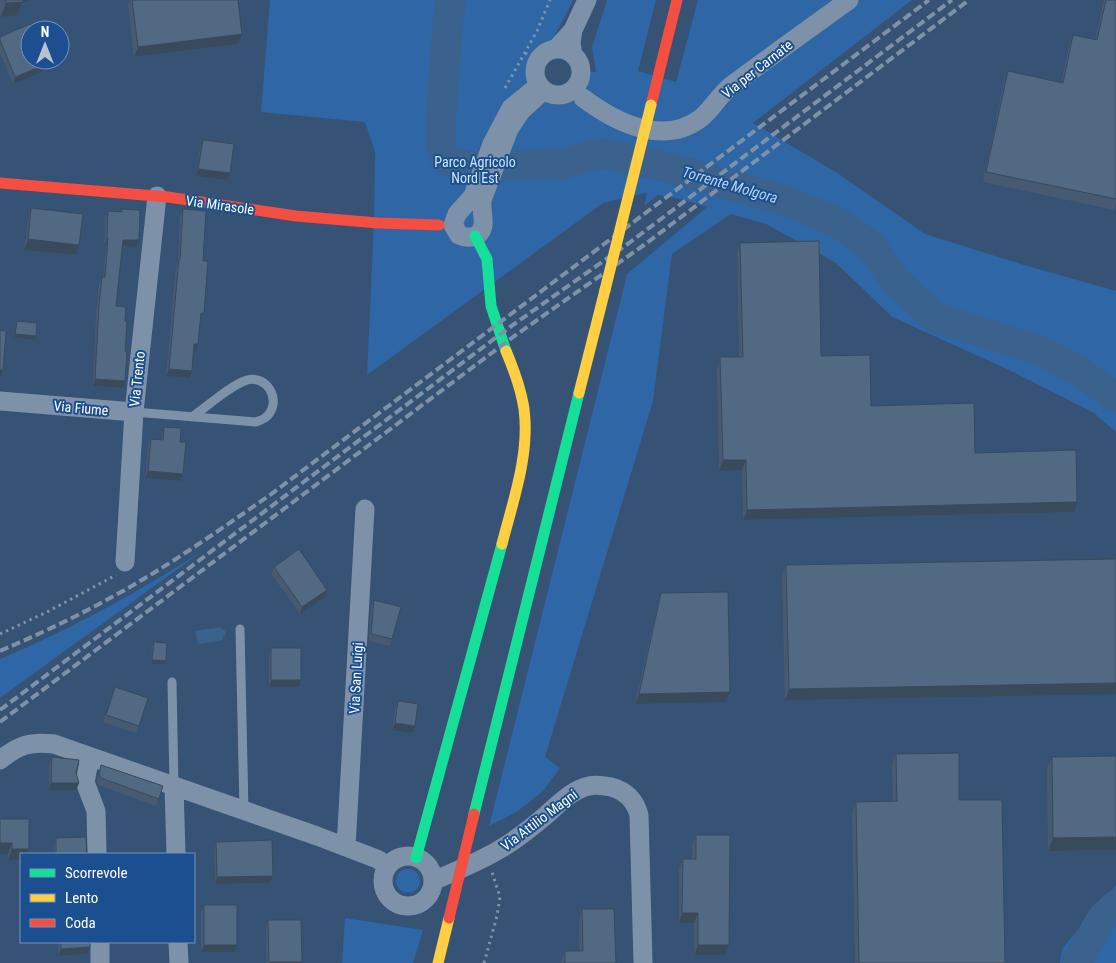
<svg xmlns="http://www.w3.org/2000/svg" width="1116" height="963" viewBox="0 0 1116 963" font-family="'Roboto Condensed',sans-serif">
  <rect width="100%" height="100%" fill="#365274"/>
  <path fill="#2f66a5" d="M270,0h303c-8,17 -16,32 -25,48 -5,6 -13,15 -15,22 -2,10 5,21 13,26 13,9 28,1 39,-5l4,-19h7l-4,-25 15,-47h49l-18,71 38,11 22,-82h214l-159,123 86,51 86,60 99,31 92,26v141l-22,-19 -87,-44 -115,-52 -56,-54 -70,-39 -35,-10 -59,40 -19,147 -108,356 15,11 -17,23 -25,20 -29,15 138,-552 80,-67 -26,-8 -23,-4 -14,11 3,-12 -2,-1 -42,10 -236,172 7,-154 1,-69 -10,-30 -104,-10z
    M204,550l-204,148v-39c73,-31 137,-66 204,-109z
    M396 881a12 12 0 1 1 24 0a12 12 0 1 1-24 0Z
    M1116,885v78h-56l2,-14z
    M345,918l78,12 -10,33h-71z"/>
  <path fill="#3b618d" d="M220,627l6,5 -1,3 -2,2v3l-25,4 -3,-13z"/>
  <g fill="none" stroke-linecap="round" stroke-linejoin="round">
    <path stroke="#3b618d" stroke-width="30" d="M451,0l-4,32 -6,89v26l4,11 9,6 18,2 89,-2 41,-11 68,15 117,33 53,23 32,23 22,32 41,39 107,33 37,20 37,27
      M1076,963l26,-45 14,-13"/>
    <path stroke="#7d92a8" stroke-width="3" stroke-dasharray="2.5 4" stroke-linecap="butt" d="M525,53l13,7
      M505,88l32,-57 13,-31
      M0,634l47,-22 69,-37
      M484,963l13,-47 3,-19 -8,-25"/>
    <path stroke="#7d92a8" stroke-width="9" d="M134,412l122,10c5,-2 10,-3 13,-8 12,-16 -3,-39 -22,-34 -18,6 -39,26 -55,37
      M240,629l4,181
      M172,682l2,104"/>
    <path stroke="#7d92a8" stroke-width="19" d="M573,30l14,-30
      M556,49l17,-19 -2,13 2,12
      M535 72a23 23 0 1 1 46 0a23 23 0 1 1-46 0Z
      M539,85l-28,23 -19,36 -19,52 -16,18 -4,11 6,10c9,4 22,3 24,-10 1,-8 -2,-16 -1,-25l27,-71 12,-18 23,-21
      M583,98c32,24 80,49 118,20 12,-10 19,-24 31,-33 39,-29 78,-57 117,-85
      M0,401l134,11
      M125,562l9,-150 23,-216
      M90,757l-5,25 11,29 1,43
      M0,760c19,-15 30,-19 54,-16l263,92 60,23 11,7
      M174,786l2,68
      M346,847l19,-338
      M383 881a25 25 0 1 1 50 0a25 25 0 1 1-50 0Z
      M433,881c23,-10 48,-20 69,-33 15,-9 30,-21 43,-32 13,-11 26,-26 44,-30 8,-2 14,0 22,1 15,4 24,13 28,28l4,148
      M100,942v21
      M178,942l1,21"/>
    <path stroke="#16e098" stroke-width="11" d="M475,236l12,23 4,47 15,45
      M474,814l105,-421
      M416,858l86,-314"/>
    <path stroke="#ffcf43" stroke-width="11" d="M579,393l26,-103
      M502,544c11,-43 28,-90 22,-135 -3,-20 -10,-39 -18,-58
      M438,963l11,-45"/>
    <path stroke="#f24e42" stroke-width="11" d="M651,105l26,-105
      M0,183l168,14 128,19 82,7 61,2"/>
    <path stroke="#7e92a7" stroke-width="4" stroke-dasharray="9 4" stroke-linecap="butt" d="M0,651c37,-16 74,-33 110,-53 56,-30 108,-67 160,-103l659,-495
      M0,710l510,-383 119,-84 323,-243
      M0,722l513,-385 131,-92 325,-245"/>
    <path stroke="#ffcf43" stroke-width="11" d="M605,290l46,-185"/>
    <path stroke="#f24e42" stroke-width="11" d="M449,918l25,-104"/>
  </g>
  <path fill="#475a72" d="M0,0h31l-9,3 -4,12 -17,2 -1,-2z
    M130,0h108v44l-104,13 -6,-52z
    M1104,0h12v204l-2,6 -131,-28 21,-100 4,-11 53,12 8,-37 4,-11 22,5z
    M0,37l44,34 -31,13 -13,-31z
    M203,140l27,33 -3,7 -31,-4 4,-29z
    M31,208l45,47 -52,-5 4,-31z
    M122,209l14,38h-14l-6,59 7,82 -30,-2 3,-74 3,-28 3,-7h1l3,-31h-2l1,-28 3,-7 13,1z
    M183,209l20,52 -2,59 -5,31h-2l-2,20 -2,7 -24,-2 10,-110 2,-5 2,-45z
    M740,243l81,113 50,50 104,47 99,59 -331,8 -1,-50 -23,1 -2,-103 3,-11h19l-2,-103z
    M164,427l16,15 3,32 -3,7 -35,-3 3,-32 3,-7 10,1 1,-6z
    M1116,559l-331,141 -3,-124 4,-11z
    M274,567l51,30 -25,17 -29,-40z
    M661,593l65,109 -91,2 23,-101z
    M374,600l18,39 -2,7 -21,-5 2,-34z
    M154,642l11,22h-14l1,-18z
    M271,648l28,39h-30v-32z
    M115,687l33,11 -12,35 -33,-11z
    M398,701l15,32 -21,-3 3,-22z
    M896,754l63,46 46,163h-150l-3,-151 4,-10 37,-1 -1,-37z
    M1116,756v94l-68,1 -1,-81 5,-13z
    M52,757l24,16 3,10 -3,7h-27v-26z
    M101,765l62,21 -7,20 -58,-21 -1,-4 2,-9z
    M0,819l29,30 -2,5h-6v6h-13v-6h-8z
    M696,835l29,120h-31v-32h-15v-54l4,-10h9v-14z
    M56,838l31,16h-33v-9z
    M216,842l54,41 -55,1 -1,-35z
    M204,905l31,47h-34v-40z
    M582,909l34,54h-55l4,-12h14v-31z
    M268,920l34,43h-36v-36z
    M58,942h32l-3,12 -29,2z"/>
  <path fill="#394a5c" d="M22,0h9l-9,3 -4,12 -17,2 5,-14z
    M242,34l-4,10 -104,13 4,-10z
    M47,64l-3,7 -31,13 2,-7z
    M198,169l32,4 -3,7 -31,-4z
    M28,239l51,6 -3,10 -52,-5z
    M107,239h1l-2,7h-2z
    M123,240h16l-3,7 -16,-1z
    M15,334l21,2 -1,4 -21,-3z
    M194,344h4l-2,7h-4z
    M169,369l23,2 -2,7 -24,-2z
    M0,370h3l-3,7z
    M95,379l30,2 -2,7 -30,-2z
    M723,460h23l-4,10 -23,1z
    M148,471l35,3 -3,7 -35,-3z
    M1077,502l-3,10 -331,8 4,-10z
    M327,590l-2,7 -25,17 2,-7z
    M152,660l14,1 -1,3h-14z
    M271,680h30l-2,7h-30z
    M1116,683v11l-331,6 4,-11z
    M730,692l-4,10 -91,2 4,-10z
    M395,723l20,3 -2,7 -21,-3z
    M51,783h28l-3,7h-27z
    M1116,837v13l-68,1 5,-13z
    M0,843h12l-4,11h-8z
    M12,849h17l-2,5h-6v6h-13z
    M273,876l-3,7 -55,1 2,-7z
    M682,913h16l-4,10h-15z
    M204,945h33l-2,7h-34z
    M698,945h31l-4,10h-31z
    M90,947l-3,7 -29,2 3,-7z
    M269,962h33v1h-33z"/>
  <path fill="#526984" stroke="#394a5c" d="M5,0h18v2l-17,1z
    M132,0h106l4,34 -104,13z
    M1106,0h10v199l-130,-27 22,-101 55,12 10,-48 24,5z
    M30,24l3,6h-3v30h15l2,4 -32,13 -15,-37v-3z
    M203,140l31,4 -4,29 -32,-4z
    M31,208l52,6 -4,31 -51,-6z
    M122,209l18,1 -1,30h-16l-7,66 10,1 -1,14h2l-2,30 2,1 -2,29 -30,-2 4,-74 3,-28h3l3,-38h-1l1,-28 14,1z
    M183,209l23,2 -3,50h5l-4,52h-3l-3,31h-4l-2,27 -23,-2 10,-110h1z
    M819,241l2,115 49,-1 1,51 103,-3 1,50 101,-3 1,52 -330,8 -1,-50h-23l-3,-103h23l-3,-114z
    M17,321l20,2 -1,13 -21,-2z
    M0,330l6,1 -3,39h-3z
    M164,427l17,1 -1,14h6l-3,32 -35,-3 3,-32 12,1z
    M299,549l28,41 -25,17 -28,-40z
    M1116,559v124l-327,6 -3,-124z
    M728,592l2,100 -91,2 22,-101z
    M374,600l27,7 -9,32 -21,-5z
    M154,642l13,1 -1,18 -14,-1z
    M271,648h30v32h-30z
    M115,687l33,11 -9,28 -33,-11z
    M398,701l20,3 -3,22 -20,-3z
    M959,753v47h43l3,163h-146l-3,-161 41,-1 -1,-47z
    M1116,756v81l-63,1 -1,-81z
    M52,757l27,3 -3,13 3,10h-28z
    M101,765l62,21 -4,13 -58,-21 -2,-4z
    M0,819h29v30h-17v-6h-12z
    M696,835h34l-1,110h-31v-32h-16l1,-54h13z
    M86,837l1,17h-31v-16z
    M272,840l1,36 -56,1 -1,-35z
    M204,905h33v40h-33z
    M582,909h32l2,54h-51v-12h18z
    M268,920h33l1,42h-33z
    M61,942h29v5l-29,2z"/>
  <g text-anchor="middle" stroke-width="4" stroke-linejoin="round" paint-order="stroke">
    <g font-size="14" fill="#fff" stroke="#1b4f8f">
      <text transform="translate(757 69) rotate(-38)" y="5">Via per Carnate</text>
      <text transform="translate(220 205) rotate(8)" y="5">Via Mirasole</text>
      <text transform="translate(137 379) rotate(-84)" y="5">Via Trento</text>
      <text transform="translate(81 408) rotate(5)" y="5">Via Fiume</text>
      <text transform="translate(356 678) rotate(-87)" y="5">Via San Luigi</text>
      <text transform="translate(539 820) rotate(-37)" y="5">Via Attilio Magni</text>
    </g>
    <g font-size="14" fill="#cfe3fa" stroke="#1b4f8f">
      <text x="475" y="167">Parco Agricolo<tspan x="475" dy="16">Nord Est</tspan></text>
    </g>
    <g font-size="15" font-style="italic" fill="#b5d3f5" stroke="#1b4f8f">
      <text transform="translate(730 185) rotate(16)" y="5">Torrente Molgora</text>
    </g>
  </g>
  <rect x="20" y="853" width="175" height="90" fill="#1b4f8f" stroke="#7695bc"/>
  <rect x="30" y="869" width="25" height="8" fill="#16e098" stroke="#7695bc"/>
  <text x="65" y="878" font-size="15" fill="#ffffff">Scorrevole</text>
  <rect x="30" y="894" width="25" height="8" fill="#ffcf43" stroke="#7695bc"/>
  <text x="65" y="903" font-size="15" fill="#ffffff">Lento</text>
  <rect x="30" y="919" width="25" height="8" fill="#f24e42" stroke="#7695bc"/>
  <text x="65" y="928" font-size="15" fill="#ffffff">Coda</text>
  <g transform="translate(45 45)"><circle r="24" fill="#1b4f8f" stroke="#7695bc"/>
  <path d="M0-4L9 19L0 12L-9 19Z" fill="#b9c2ce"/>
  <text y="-8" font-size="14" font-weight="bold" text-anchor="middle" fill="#ffffff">N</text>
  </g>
</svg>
